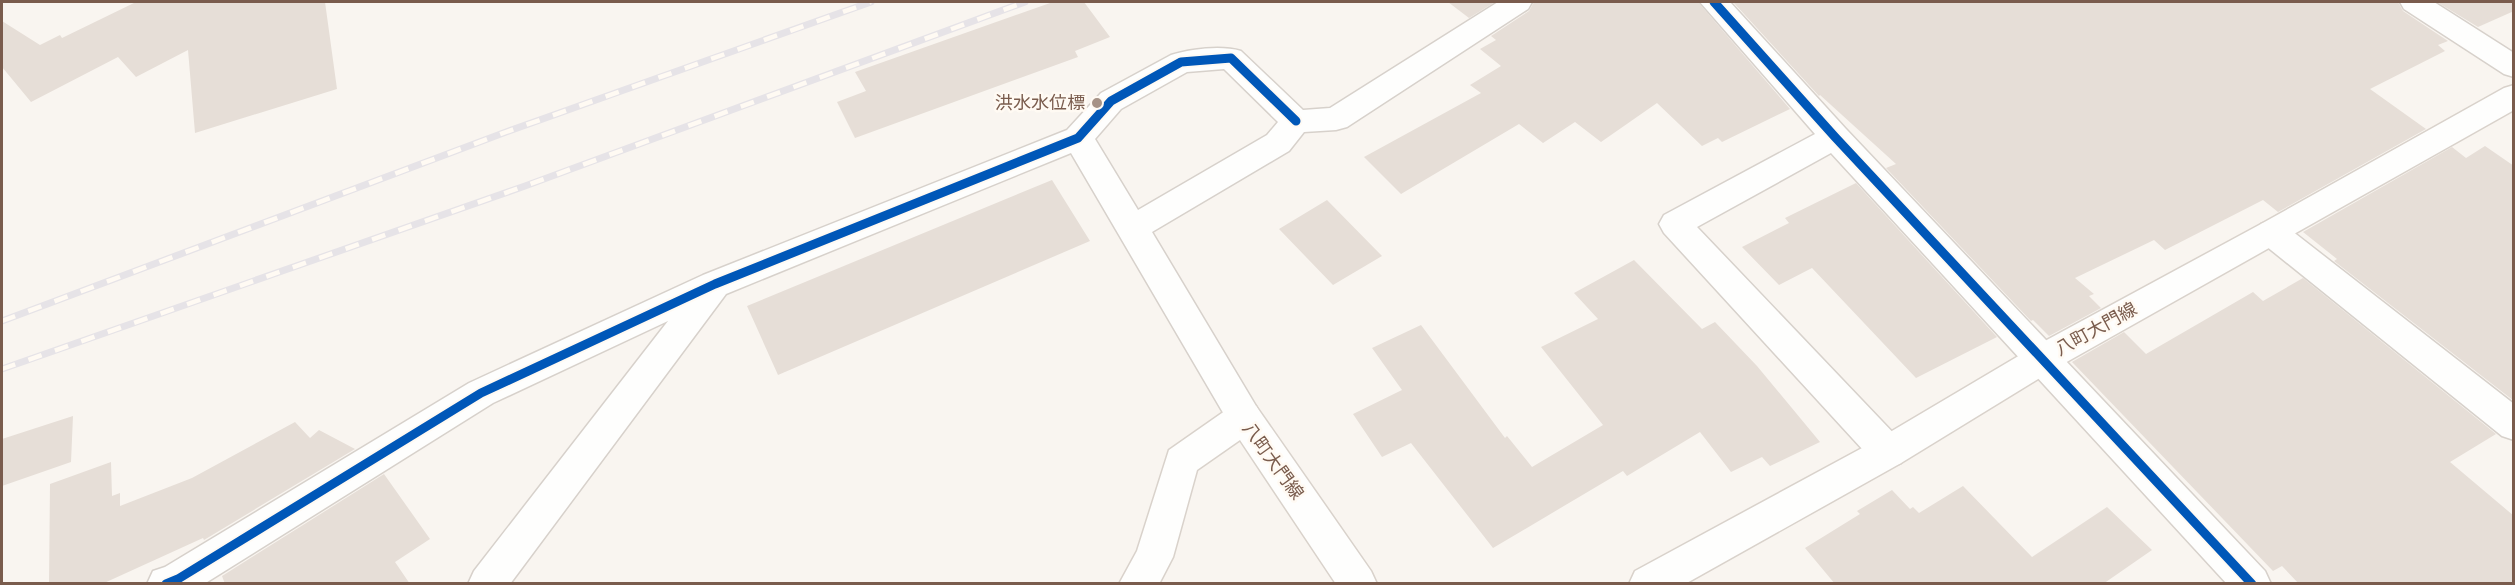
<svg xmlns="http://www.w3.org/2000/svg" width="2515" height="585" viewBox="0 0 2515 585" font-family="'Space Grotesk','Noto Sans JP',sans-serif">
  <rect width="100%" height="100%" fill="#f9f5f0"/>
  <path fill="#e6ded7" d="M136,2h189l12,87 -142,44 -7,-83 -52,27 -18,-20 -87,45 -29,-35v-46l38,24 20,-10 2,3z
    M1053,2h31l26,35 -35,14 3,6 -223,81 -18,-36 29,-11 -11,-19z
    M1448,2h47l-26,16z
    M1534,2h164l92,107 -68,33 -4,-4 -16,8 -45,-43 -56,39 -26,-20 -32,21 -24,-19 -118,70 -37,-37 117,-64 -11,-8 31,-19 -21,-17 16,-9 -5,-4 38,-25z
    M1733,2h665l5,9 45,30 -10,4 7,6 -75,38 56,40 -148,83 -15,-12 -98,50 -11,-10 -79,38 19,16 -5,2 12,12 -52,28 -16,-16 -2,1 -145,-153 10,-4 -76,-69 -1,1z
    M2437,2h77v9l-36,16z
    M2485,146l29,20v235l-180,-140 3,-2 -34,-27 149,-85 14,11z
    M1052,180l38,61 -312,134 -31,-69z
    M1856,183l141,154 -81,41 -104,-110 -33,17 -37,-38 47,-24 -4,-5z
    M1327,200l55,56 -49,29 -54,-56z
    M1634,260l68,69 13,-7 42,44 63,76 -50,24 -8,-9 -31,15 -31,-40 -73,44 -4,-5 -130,77 -82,-105 -29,14 -29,-43 49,-24 -30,-42 49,-23 84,113 2,-2 25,31 71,-42 -62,-78 57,-28 -24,-26z
    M2303,278l193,156 -46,28 64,54v68h-215l-17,-18 -9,5 -201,-209 52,-30 22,22 107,-62 10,9z
    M73,416l-2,46 -69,24v-47z
    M295,422l15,16 9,-8 36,19 -151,91 -1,-2 -101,46h-53l1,-100 61,-22 1,34 8,-3v13l72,-28z
    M384,474l46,65 -35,23 15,22h-185l-3,-8z
    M1963,486l69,71 75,-50 45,43 -49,34h-268l-30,-36 55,-34 -3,-3 35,-21 18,19 3,-2 6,6z"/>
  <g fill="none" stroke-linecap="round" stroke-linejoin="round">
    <g stroke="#d7d1cb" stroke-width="3">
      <path id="street" d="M1498,2h34l-4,7 -181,118 -11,3 -32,2 -15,19 -137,81 104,174 6,11 -6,11 -12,4 -12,-4 -161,-275 -345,141 -216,290h-42l6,-13 194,-250 -175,82 -289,181h-57l6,-13 12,-4 304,-184 234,-108 364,-145 34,-37 70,-38c20,-6 50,-10 70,-4l62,59 27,-2zM1224,69l54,53 -11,13 -129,75 -43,-71 26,-30 66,-37z
        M1700,2h30l116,127 419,442 6,13h-44l-396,-431 -134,74 204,214 5,11 -5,11 -13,5 -13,-5 -211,-230 -5,-9 5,-9 151,-81z
        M2400,2h34l80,51v24l-10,-3 -100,-65z
        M2272,220l11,4 231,180v36l-12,-4 -241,-194 -5,-9 5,-9z"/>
    </g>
    <g stroke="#d9d2cb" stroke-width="3">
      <path id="secondary" d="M2514,85v25l-458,258 -155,95 -216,121h-56l6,-13 240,-130 157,-93 229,-124 243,-136z
        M1244,402l12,4 115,165 6,13h-41l-96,-144 -43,30 -24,87 -14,27h-40l18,-33 32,-101 63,-44z"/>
    </g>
    <use href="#street" fill="#fefefd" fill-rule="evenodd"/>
    <use href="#secondary" fill="#fefefd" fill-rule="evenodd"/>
    <g stroke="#e6e3e7" stroke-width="7">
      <path id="rail" d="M2,321l504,-189 365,-130
        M2,369l523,-183 500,-184"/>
    </g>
    <use href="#rail" stroke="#fffaf3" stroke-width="4.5" stroke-dasharray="14" stroke-linecap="butt"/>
    <g stroke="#fffaf3" stroke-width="13">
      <path id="cycleway" d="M1714,2l121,135 417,447
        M166,584l12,-5 303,-186 234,-109 363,-146 33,-37 70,-39 50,-4 65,63"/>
    </g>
    <use href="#cycleway" stroke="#0057b8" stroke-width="9"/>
  </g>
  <circle fill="#a69286" stroke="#fffaf3" stroke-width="2" cx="1097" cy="103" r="6"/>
  <g text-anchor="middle" stroke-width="5" stroke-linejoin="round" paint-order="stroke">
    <g font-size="18" fill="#7a5c4d" stroke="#fffaf3" text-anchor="end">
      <text x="1085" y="109">洪水水位標</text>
    </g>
    <g font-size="18" fill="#7a5c4d" stroke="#fffaf3">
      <text transform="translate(2096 329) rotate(-29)" y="6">八町大門線</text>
      <text transform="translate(1273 461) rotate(54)" y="6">八町大門線</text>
    </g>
  </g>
  <rect width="2515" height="585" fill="none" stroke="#7a5c4d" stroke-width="6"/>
</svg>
